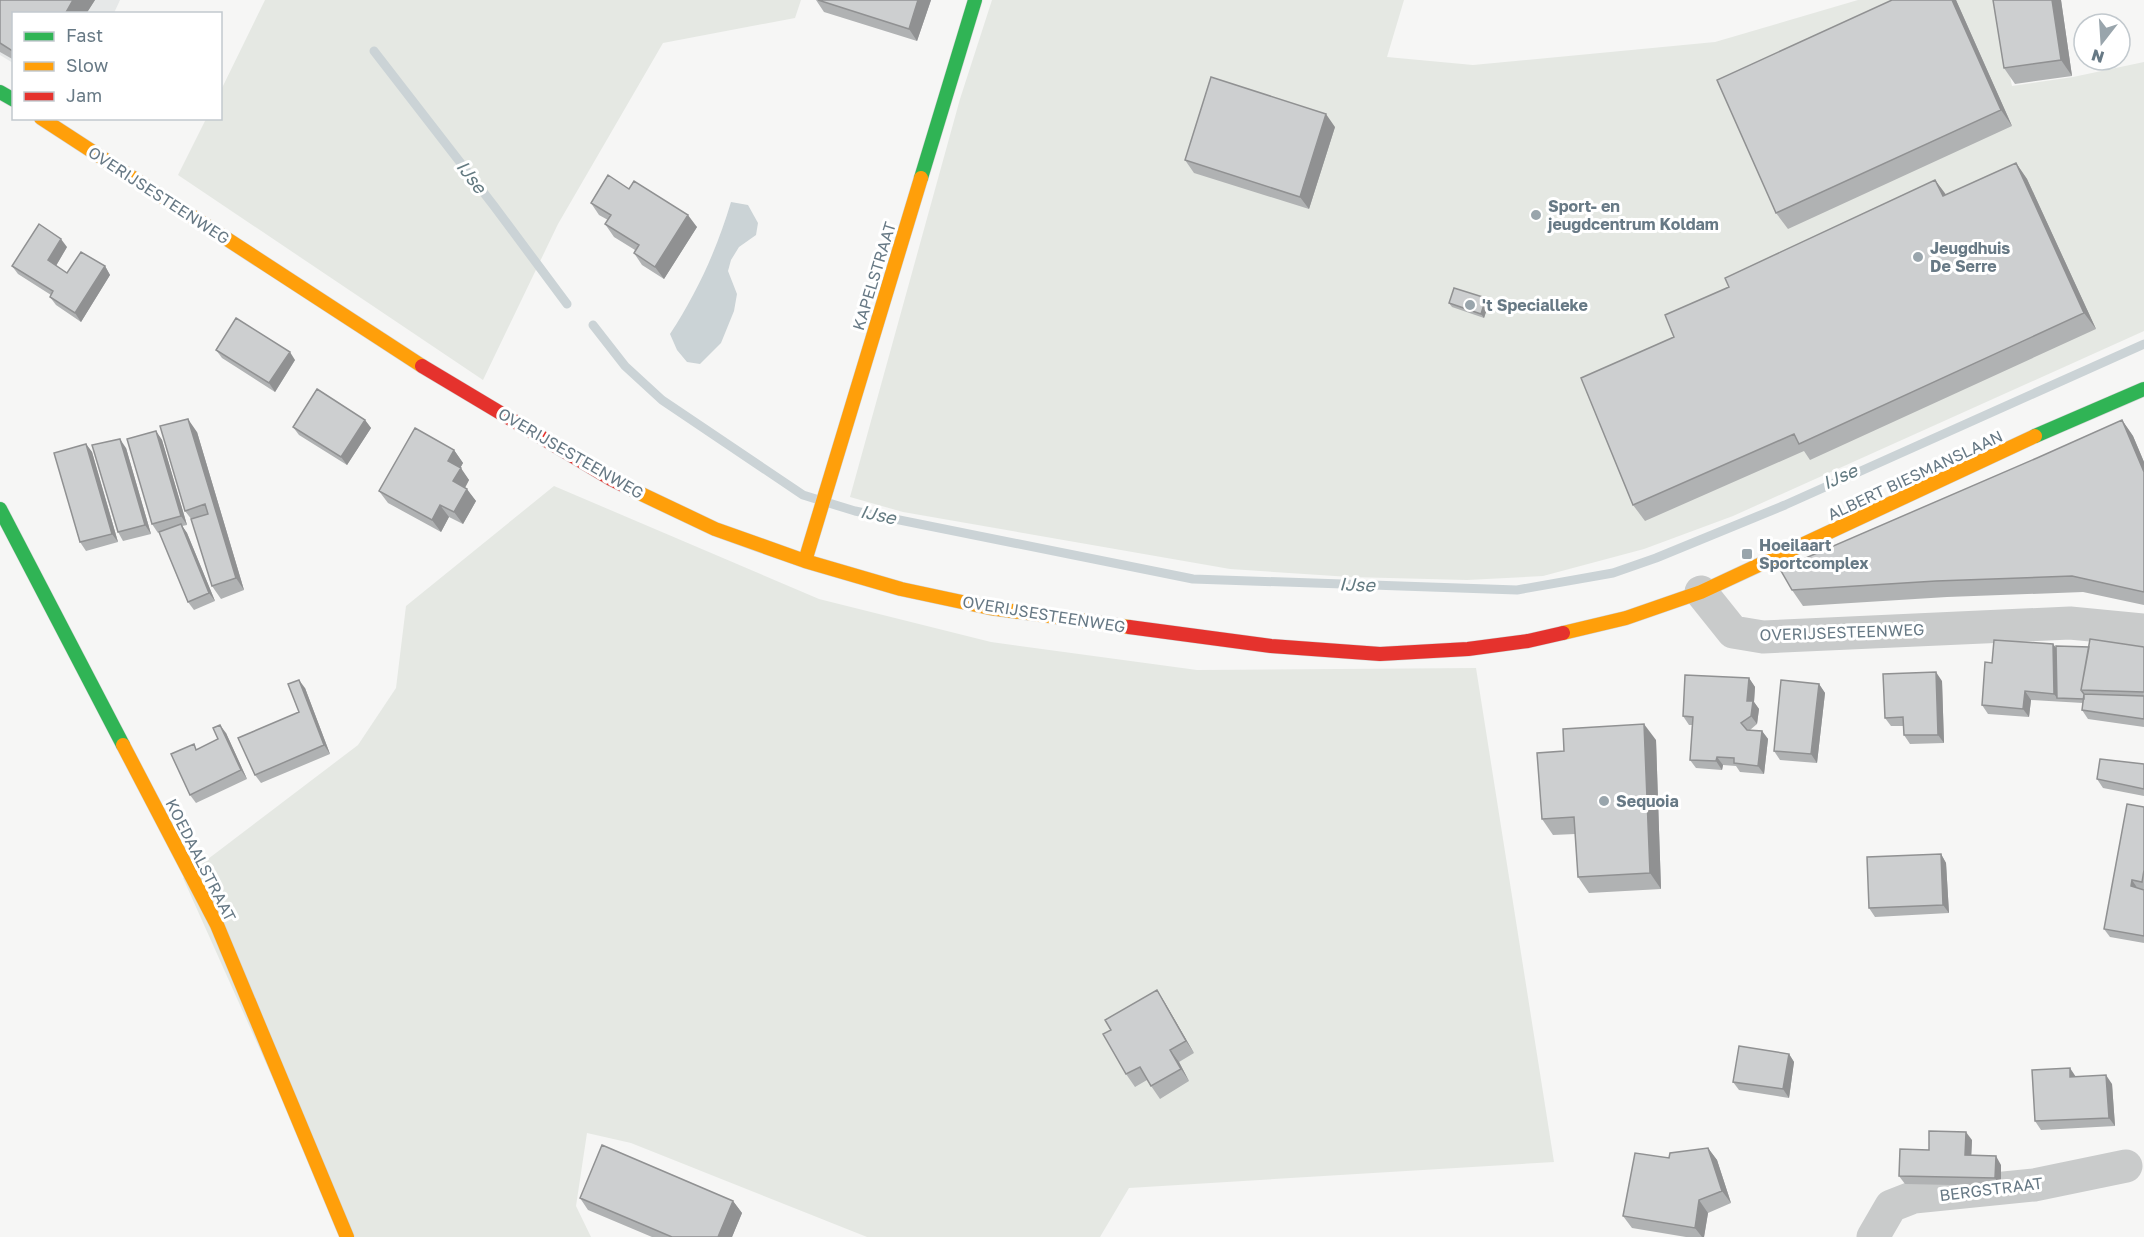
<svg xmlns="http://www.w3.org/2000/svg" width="2144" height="1237" viewBox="0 0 2144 1237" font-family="'Golos Text',sans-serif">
  <rect width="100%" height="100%" fill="#f6f6f5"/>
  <path fill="#e6e8e8" d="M0,0h120l-6,13 -100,1 -1,49 -13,-8z"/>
  <path fill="#e5e8e3" d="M265,0h536l-6,18 -132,25 -105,181 -75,156 -305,-205 28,-56 14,-1 1,-28z
    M992,0h412l-17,57 86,8 242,-23 143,-42h137l17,86 61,-9 71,-15v269l-411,185 -89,33 -101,27 -76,4 -117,-3 -120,-8 -327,-57 -53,-15 110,-398z
    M554,486l265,113 172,43 206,28 279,-2 78,494 -425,26 -29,49h-233l-236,-94 -44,-10 -11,73 15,31h-247l-161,-359 175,-133 38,-57 10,-82z"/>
  <path fill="#cbd3d6" d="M731,202l17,3 10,18 -2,12 -17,12 -8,13 -3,11 9,23 -3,17 -13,32 -21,21 -13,-2 -10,-12 -7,-16c27,-41 47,-85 61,-132z"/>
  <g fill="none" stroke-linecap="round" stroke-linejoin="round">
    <path stroke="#cbd3d6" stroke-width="9" d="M374,51l120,155 73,98
      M593,325l32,41 37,34 141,95 52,16 338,68 324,11 96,-17 43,-15 129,-53 359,-161"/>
    <g stroke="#d2d3d3" stroke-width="15">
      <path id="fast" d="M0,92l14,8
        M921,178l54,-178
        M2035,436l109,-47
        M0,509l123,236"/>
    </g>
    <g stroke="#d2d3d3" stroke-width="15">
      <path id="slow" d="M41,118l381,248
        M633,490l82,39 90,32 96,28 89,19 139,19
        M805,561l116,-383
        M1563,633l63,-15 75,-26 334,-156
        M123,745l94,180 130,312"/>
    </g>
    <g stroke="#d2d3d3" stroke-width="15">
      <path id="jam" d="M422,366l189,113 22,11
        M1129,627l142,19 109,8 88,-5 60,-8 35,-8"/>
    </g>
    <path stroke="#c9cbcb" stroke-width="33" d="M1701,592l32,40 30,5 307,-14 74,7
      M1873,1237l18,-31 23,-9 120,-12 92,-19"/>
    <use href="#fast" stroke="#30b455" stroke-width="14"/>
    <use href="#slow" stroke="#ff9f0a" stroke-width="14"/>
    <use href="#jam" stroke="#e5322d" stroke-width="14"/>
  </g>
  <path fill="#b0b2b3" d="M0,0h95l-9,14h-72v46l-14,-8z
    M816,0h115l-14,41 -93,-29z
    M1956,0l56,126 -224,103 -12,-16z
    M1993,0h68l11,76 -57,8 -11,-16z
    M1335,127l-26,82 -115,-36 -9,-13z
    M2016,163l11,16 69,150 -286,131 -6,-9 -159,70 -12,-16 41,-168 55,-50 206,-107 11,15z
    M629,189l68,38 -33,52 -22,-14 -8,-12 1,-3 -21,-13 -9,-13 3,-4 -9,-5 -8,-12z
    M67,247l-11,19 11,7 38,-7 5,9 -29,47 -25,-17 -6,-8 1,-2 -33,-21 -6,-8z
    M1486,298l3,5 -5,15 -32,-11 -3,-4z
    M216,350l79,10 -20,32 -53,-34z
    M365,420l6,8 -24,37 -48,-30 -6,-8z
    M2122,420l11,16 11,26v143l-61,-13 -136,5 -144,9 -11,-16 245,-132z
    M156,431l6,9 25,85 -5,1 5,7 28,68 -21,9 -6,-8 -29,-70 -1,1 -6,-9z
    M197,432l47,158 -23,9 -9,-13 -20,-66 -7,-9z
    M86,444l6,8 26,90 -32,9 -6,-9z
    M126,448l25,86 -28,7 -5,-9z
    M454,450l9,13 -3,5 9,12 -4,8 11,13 -13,23 -14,-7 -8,15 -53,-29 -9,-12z
    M2053,644l3,4 88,-1v80l-56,-8 -6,-9 1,-7 -52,-3 -2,17 -41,-3 -6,-9 10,-42z
    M1749,678l6,9 -1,15 5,7 -2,15 -7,6 12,1 6,8 -4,35 -24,-2 -4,-6 -13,-1 -1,5 -26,-2 -6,-8 2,-35h-3l-6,-9z
    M1942,681l2,62 -34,1 -6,-9v-9h-13l-6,-8z
    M1819,684l6,9 -8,70 -37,-3 -6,-9z
    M305,688l25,66 -69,29 -6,-8 44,-63z
    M226,733l21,46 -51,24 -6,-8 8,-46 20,-10z
    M1656,740l5,149 -72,4 -11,-16 -3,-43 -22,1 -11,-16 22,-68z
    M2144,764v32l-41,-8 -6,-9z
    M2144,807v136l-34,-6 -6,-8z
    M1941,854l5,9 3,50 -74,4 -6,-9z
    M1157,990l8,13 29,50 -15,9 10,19 -29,18 -13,-19 -12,7 -9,-13 -15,-44z
    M1789,1054l5,8 -5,36 -50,-8 -6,-8z
    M2076,1077l36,7 3,42 -74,4 -6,-9z
    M1972,1140l-1,15 30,10v21l-96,-2 -6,-8 30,-26z
    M1708,1148l9,12 14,43 -23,10 -4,24h-18l-54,-9 -9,-12 46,-58z
    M580,1198l153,3 9,12 -10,24h-80l-64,-27z"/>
  <path fill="#909192" d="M73,0h22l-9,14h-21z
    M918,0h13l-14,41 -8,-12z
    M1952,0h4l56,126 -11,-16z
    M2052,0h9l11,76 -11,-16z
    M1326,114l9,13 -26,82 -9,-12z
    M2016,163l11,16 69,150 -12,-16z
    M1935,180l12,16h-4z
    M688,215l9,12 -33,52 -9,-12z
    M61,239l6,8 -13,22 -6,-9z
    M105,266l5,9 -29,47 -6,-9z
    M1486,298l3,5 -5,15 -3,-4z
    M290,352l5,8 -20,32 -6,-9z
    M188,419l9,13 47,158 -8,-12z
    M365,420l6,8 -24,37 -6,-8z
    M2122,420l11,16 11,26v10z
    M156,431l6,9 25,85 -6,-9z
    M120,439l6,9 25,86 -6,-9z
    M86,444l6,8 26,90 -6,-8z
    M454,450l9,13 -6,11 -9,-13z
    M461,468l8,12 -7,13 -9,-12z
    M467,489l9,12 -13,23 -9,-12z
    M440,505l9,12 -8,15 -9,-12z
    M181,524l6,9 28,68 -6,-8z
    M2053,644l6,8 -2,46 -3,-4z
    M1936,672l6,9 2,62 -6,-8z
    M1749,678l6,9 -1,15 5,7 -2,15 -6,-8 -4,-15z
    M299,680l6,8 25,66 -6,-9z
    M1819,684l6,9 -8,70 -6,-9z
    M2025,691l6,9 -2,17 -6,-8z
    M1644,724l12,16 5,149 -11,-16z
    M220,725l6,8 21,46 -6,-9z
    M1762,731l6,8 -4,35 -6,-8z
    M1717,757l6,8 -1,5 -6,-9z
    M1941,854l5,9 3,50 -6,-8z
    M2132,880l6,9 -7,-3z
    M1157,990l8,13 29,50 -8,-12z
    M1170,1050l9,12 10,19 -8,-12z
    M1789,1054l5,8 -5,36 -6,-9z
    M2070,1068l6,9h-6z
    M2106,1075l6,9 3,42 -6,-8z
    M1966,1132l6,8 -1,24 -6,-9z
    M1708,1148l9,12 14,43 -9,-12z
    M1996,1156l5,9v21l-6,-8z
    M1699,1200l9,13 -4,24h-2l-7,-9z
    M733,1201l9,12 -10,24h-14z"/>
  <path fill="#cdcfd0" stroke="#909192" stroke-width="1.5" d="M0,0h73l-8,14h-51v38l-14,-9z
    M818,0h100l-9,29z
    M1892,0h60l49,110 -225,103 -59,-133z
    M1993,0h59l9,60 -57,8z
    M1211,77l115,37 -26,83 -115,-37z
    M2016,163l68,150 -285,131 -5,-10 -161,71 -52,-127 93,-41 -9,-22 64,-28 -4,-9 210,-98 8,16z
    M608,175l21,14 5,-8 54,34 -33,52 -21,-14 5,-8 -34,-21 6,-9 -20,-12z
    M39,224l22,15 -13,21 19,13 14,-21 24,14 -30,47 -25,-16 3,-6 -41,-25z
    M1454,288l32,10 -5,16 -32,-11z
    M236,318l54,34 -21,31 -53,-33z
    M317,389l48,31 -24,37 -48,-30z
    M188,419l48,159 -24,8 -21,-67 17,-5 -3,-10 -20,7 -25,-85z
    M2122,420l22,52v120l-72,-16 -136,5 -144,9 -12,-21 257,-111z
    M415,428l39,22 -6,11 13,7 -8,13 14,8 -13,23 -14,-7 -8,15 -53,-29z
    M156,431l25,85 -29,8 -25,-85z
    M120,439l25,86 -27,7 -26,-87z
    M86,444l26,90 -32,8 -26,-89z
    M181,524l28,69 -21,9 -29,-70z
    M2090,639l54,8v45l-63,-2z
    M1994,640l59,4 1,50 -29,-3 -2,18 -41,-4 3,-43 7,1z
    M2056,646l33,1 -8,43 3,4v5l-27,-1z
    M1936,672l2,63h-34l-1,-18 -18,1 -2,-44z
    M1685,675l64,3 -2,23h6l-2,15 -10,7 6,7 15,1 -4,35 -24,-3v-5l-17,-1 -1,4 -26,-1 3,-43 -10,-1z
    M299,680l25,65 -69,30 -17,-37 61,-26 -11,-28z
    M1781,680l38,4 -8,70 -37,-3z
    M2084,694l60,2v23l-62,-9z
    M1644,724l6,149 -72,4 -4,-60 -32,2 -5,-66 27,-2 -1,-22z
    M220,725l21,45 -51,25 -19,-41 23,-10 2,6 22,-11 -5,-11z
    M2100,759l44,5v25l-47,-10z
    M2127,804l17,3v63l-2,12 -10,-2 -1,6 13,4v46l-40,-7z
    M1941,854l2,51 -74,3 -2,-51z
    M1157,990l29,51 -16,9 11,19 -30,17 -11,-19 -14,7 -23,-40 8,-4 -6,-10z
    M1739,1046l50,8 -6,35 -50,-7z
    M2070,1068v9l36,-2 3,43 -74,3 -3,-51z
    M1929,1131l37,1 -1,23 31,1 -1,22 -96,-2 1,-27 29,1z
    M602,1145l131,56 -15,36h-46l-92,-39z
    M1708,1148l14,43 -23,9 -4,28 -72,-12 12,-63 34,5 1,-5z"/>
  <g fill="#99a5ac" stroke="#fff" stroke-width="2">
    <circle cx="1536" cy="215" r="6"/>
    <circle cx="1918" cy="257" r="6"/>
    <circle cx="1470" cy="305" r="6"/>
    <rect x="1741" y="548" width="12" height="12" rx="3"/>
    <circle cx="1604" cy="801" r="6"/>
  </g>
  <g text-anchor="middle" stroke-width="6" stroke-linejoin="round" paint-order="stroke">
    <g font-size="16" fill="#677985" stroke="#fff">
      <text transform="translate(159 195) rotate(33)" y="6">OVERIJSESTEENWEG</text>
      <text transform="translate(874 276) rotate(-73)" y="6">KAPELSTRAAT</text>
      <text transform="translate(571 453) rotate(30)" y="6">OVERIJSESTEENWEG</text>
      <text transform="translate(1915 475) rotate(-25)" y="6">ALBERT BIESMANSLAAN</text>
      <text transform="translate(1044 614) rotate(9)" y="6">OVERIJSESTEENWEG</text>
      <text transform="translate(1842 632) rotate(-2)" y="6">OVERIJSESTEENWEG</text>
      <text transform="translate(201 860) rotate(63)" y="6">KOEDAALSTRAAT</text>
      <text transform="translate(1991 1189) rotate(-7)" y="6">BERGSTRAAT</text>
    </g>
    <g font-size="16" font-weight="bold" fill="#677985" stroke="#fff" text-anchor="start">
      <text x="1548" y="212">Sport- en<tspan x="1548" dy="18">jeugdcentrum Koldam</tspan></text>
      <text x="1930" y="254">Jeugdhuis<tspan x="1930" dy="18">De Serre</tspan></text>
      <text x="1482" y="311">'t Specialleke</text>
      <text x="1759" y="551">Hoeilaart<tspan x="1759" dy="18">Sportcomplex</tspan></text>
      <text x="1616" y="807">Sequoia</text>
    </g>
    <g font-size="18" font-style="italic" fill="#637a81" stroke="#fff">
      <text transform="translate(471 177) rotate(53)" y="6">IJse</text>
      <text transform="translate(1840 477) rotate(-24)" y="6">IJse</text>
      <text transform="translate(878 515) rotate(12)" y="6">IJse</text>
      <text transform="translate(1357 585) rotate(2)" y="6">IJse</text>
    </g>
  </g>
  <rect x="12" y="12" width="210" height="108" fill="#ffffff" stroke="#c2c9ce" stroke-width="1.5"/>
  <rect x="24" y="32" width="30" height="9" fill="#30b455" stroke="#c2c9ce" stroke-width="1.5"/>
  <text x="66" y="42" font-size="18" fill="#677985">Fast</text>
  <rect x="24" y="62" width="30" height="9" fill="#ff9f0a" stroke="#c2c9ce" stroke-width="1.5"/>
  <text x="66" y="72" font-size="18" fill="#677985">Slow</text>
  <rect x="24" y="92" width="30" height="9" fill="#e5322d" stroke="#c2c9ce" stroke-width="1.5"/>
  <text x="66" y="102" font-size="18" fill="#677985">Jam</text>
  <g transform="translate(2102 42) rotate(197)"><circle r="28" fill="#ffffff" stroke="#c2c9ce" stroke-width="1.5"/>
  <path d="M0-4.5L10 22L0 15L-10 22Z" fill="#99a5ac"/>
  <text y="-9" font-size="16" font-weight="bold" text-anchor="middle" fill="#677985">N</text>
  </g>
</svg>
